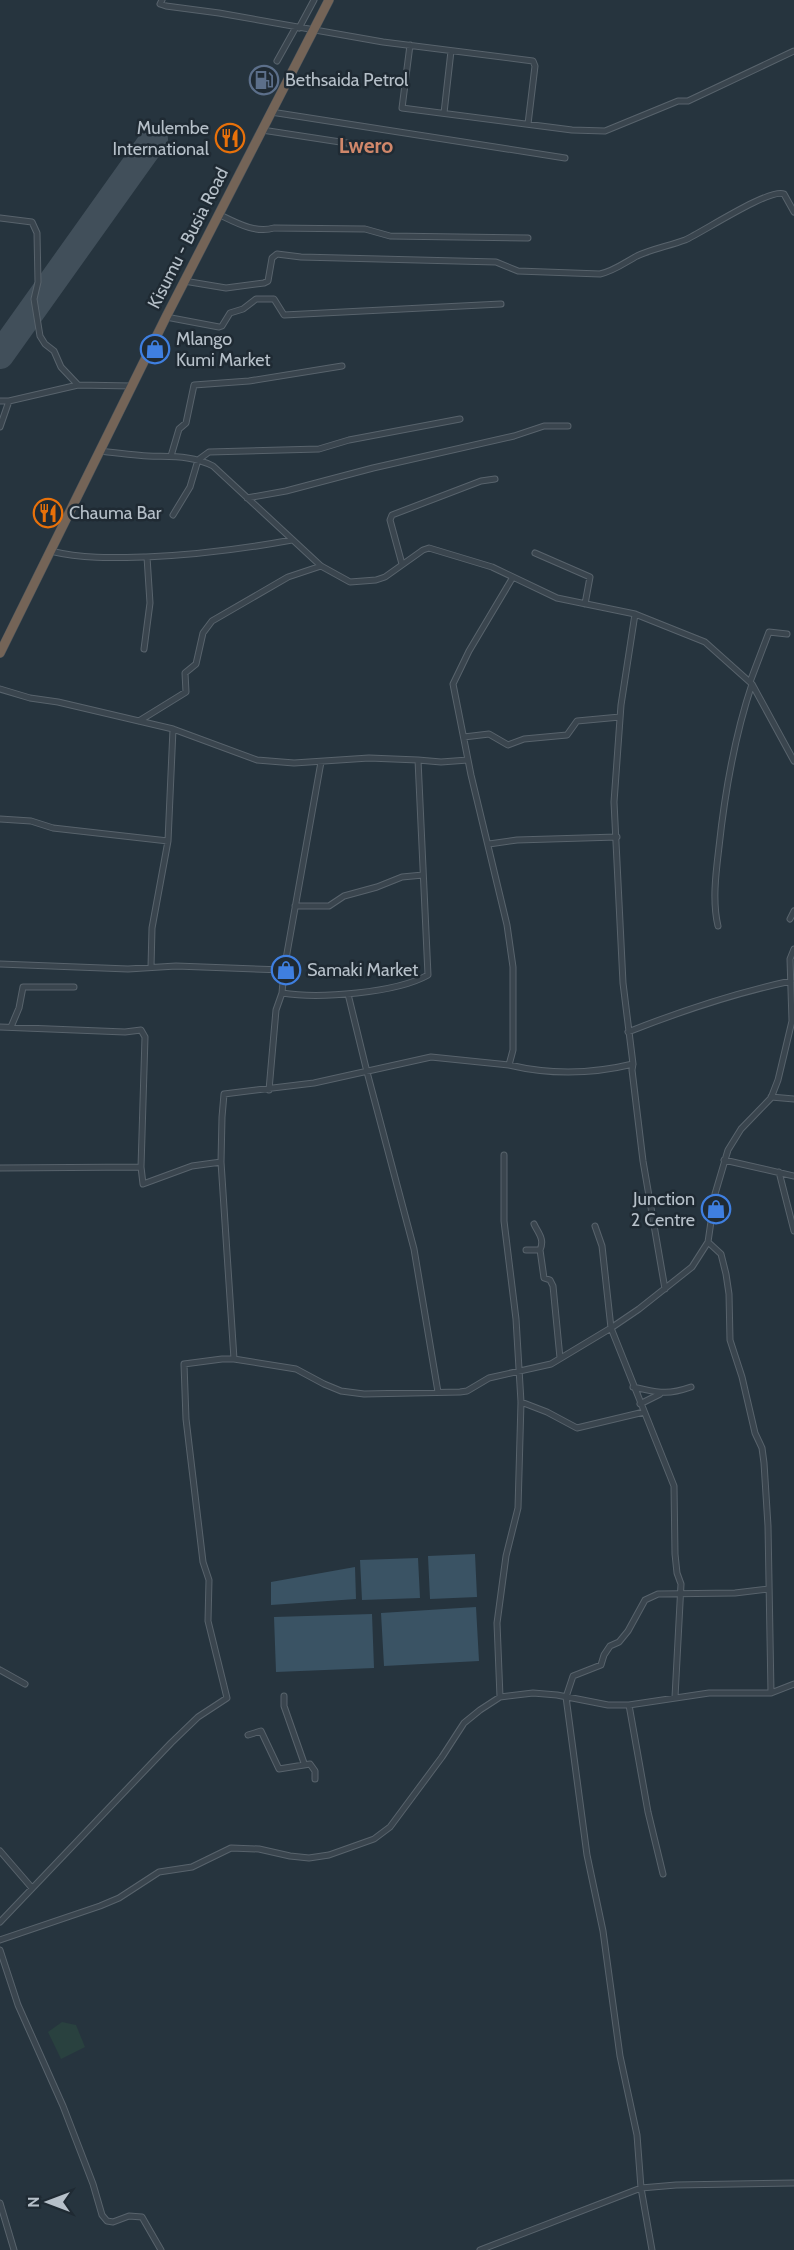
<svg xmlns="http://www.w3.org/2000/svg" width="794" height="2250" viewBox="0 0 794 2250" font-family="Cabin,sans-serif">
  <rect width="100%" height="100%" fill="#26343e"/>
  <path fill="#29413f" d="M62,2022l14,3 9,22 -24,12 -13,-27z"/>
  <path fill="#3a5364" d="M475,1554l2,43 -47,2 -2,-43z
    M418,1558l2,40 -58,2 -2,-40z
    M355,1567l1,32 -85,6v-23z
    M476,1607l3,54 -95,5 -3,-53z
    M372,1614l2,54 -98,4 -2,-55z"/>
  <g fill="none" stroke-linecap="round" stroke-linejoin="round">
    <path stroke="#414f5a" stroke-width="28" d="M0,355l154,-216"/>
    <g stroke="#58636c" stroke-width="7">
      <path id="street" d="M162,0l-2,4 6,2 53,7 164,29 150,19 2,5 -7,58
        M299,28l15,-28
        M410,45l-8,63 170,22 33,1 73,-30h10l106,-50
        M277,61l19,-34
        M271,112l294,46
        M444,113l7,-62
        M262,130l124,19
        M218,214c17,8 37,20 56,14l91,1 25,7 138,2
        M0,218l32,4 5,11 1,49 -4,17 6,37 5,8 9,7 7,16 17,18
        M184,281l42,7 38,-5 4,-2 4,-23 5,-4 24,3 195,5 22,9 82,3c14,-3 24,-11 37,-18 15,-7 32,-10 48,-16 18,-8 84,-52 99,-46l10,18
        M166,317l53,10 3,-1 8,-13 13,-4 13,-10h18l10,16 217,-11
        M0,401h9l69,-16 54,1
        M0,427l9,-26
        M100,451c16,2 32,4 48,5 23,1 44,-1 65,10l108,100 29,16 26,-2 9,-3 38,-27 6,-2 63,19 65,31 78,16 70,28 47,42 42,77
        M171,456l8,-27 7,-6 8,-38 55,-4 93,-15
        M247,498l39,-7 87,-23 141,-32 30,-10h24
        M173,515l17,-28 8,-27 11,-8 110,-3 30,-9 111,-21
        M50,551c34,8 61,7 96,6 49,-2 97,-8 146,-17
        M535,553l55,24 -5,27
        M402,564l-12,-44 2,-5 89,-34 14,-2
        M635,614l-14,91 -7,97 9,181 10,81 -1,6 11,91 22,128
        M144,649l6,-46 -3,-46
        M750,682l19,-50 18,2
        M0,689l30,9 28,4 115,27 84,31 37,3 75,-5 49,2
        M139,721l47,-29 -1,-19 11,-9 7,-31 9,-12 76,-44 33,-11
        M464,737l25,-3 19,11 16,-6 43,-4 10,-14 43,-4
        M0,819l31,2 22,7 115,13
        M489,844l28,-4 100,-3
        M295,906h34l15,-10 33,-9 25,-10 21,-2
        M790,919l4,-8
        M718,926c-6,-25 -2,-54 1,-79 6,-56 15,-109 33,-163
        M0,964l128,5 48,-3 108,4 37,-208
        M151,967l1,-39 16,-87 5,-112
        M282,993l2,-23
        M348,994l19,78 47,177 24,143
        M0,1027l125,5 16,-2 4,7 -4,130 2,17 49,-18 29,-4
        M11,1027l8,-19 4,-21h51
        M628,1032c53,-21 107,-39 163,-51
        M509,1065c42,10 83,9 124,-1
        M269,1090l7,-80 6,-17c37,6 114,0 146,-18l-10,-215 23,2 27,-2
        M771,1097l23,2
        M724,1160l70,16
        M0,1168l141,-1
        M779,1172l15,59
        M534,1224c4,9 11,15 6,26
        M595,1226l7,20 9,82 63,158 1,68 2,19 4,11 -6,113
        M708,1242l13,12 5,20 3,20 1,46 12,37 13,56 7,15 2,15 4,63 3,167
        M526,1250h14l4,28 6,2 3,6 7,72
        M234,1359l-13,-197 1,-45 2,-23 90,-11 117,-26 78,8 4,-15v-83l-6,-42 -36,-150 -18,-91 16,-33 44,-74
        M633,1387c25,5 32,9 58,0
        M521,1402l26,10 30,16 67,-16
        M640,1404l20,-10
        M0,1670l25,14
        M284,1696v10l20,57
        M500,1697l-3,-74 9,-67 12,-48 3,-106 -5,-83 -12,-98v-66
        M629,1705l19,107 15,62
        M248,1735l13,-4 18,38 31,-5 5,7v8
        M0,1851l32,37
        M0,1922l171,-179 27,-26 29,-19 -19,-77 1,-41 -6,-18 -17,-143 -2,-55 38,-5h12l62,10 28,15 17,7 23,3 96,-2 7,-1 22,-13 62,-14 60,-36 28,-19 53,-42 16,-25 7,-48 13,-44 13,-21 30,-31 7,-18 14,-59 -2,-62 4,-10
        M0,1940l100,-34 19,-8 40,-26 33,-5 39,-19 28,1 31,7 19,2 20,-3 45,-16 16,-12 52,-70 22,-34 16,-13 20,-13 33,-4 24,2 51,10h21l80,-12h62l23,-9
        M0,1950l18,55 45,101 30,78 9,31 5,6 6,1 16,-6 13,1 19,33
        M0,2203l14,47
        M480,2250l161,-62 35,-3 118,-2
        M652,2250l-11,-62 -4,-53 -17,-79 -17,-125 -16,-76 -21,-158 7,-21 28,-11 3,-10 6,-9 9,-4 9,-11 17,-31 13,-6 77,-1 34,-4"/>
    </g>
    <g stroke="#455059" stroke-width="10">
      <path id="highway" d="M0,653l166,-336 163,-317"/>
    </g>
    <use href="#street" stroke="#3a454e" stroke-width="5"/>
    <use href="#highway" stroke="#746457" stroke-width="9"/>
  </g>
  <defs>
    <g id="fuel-ring" transform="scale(1.5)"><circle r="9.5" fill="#1f2a33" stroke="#5c6f8a" stroke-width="1.5"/><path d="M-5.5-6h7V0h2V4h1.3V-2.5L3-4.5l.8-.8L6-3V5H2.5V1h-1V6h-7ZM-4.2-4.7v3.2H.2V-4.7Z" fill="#5c6f8a"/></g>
    <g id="restaurant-ring" transform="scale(1.5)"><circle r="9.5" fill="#1f2a33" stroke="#e8710a" stroke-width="1.5"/><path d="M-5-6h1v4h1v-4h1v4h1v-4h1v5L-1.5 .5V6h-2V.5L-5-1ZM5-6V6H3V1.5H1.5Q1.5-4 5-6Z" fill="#e8710a"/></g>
    <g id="shop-ring" transform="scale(1.5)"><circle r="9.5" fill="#1f2a33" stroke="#3f7fe0" stroke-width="1.5"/><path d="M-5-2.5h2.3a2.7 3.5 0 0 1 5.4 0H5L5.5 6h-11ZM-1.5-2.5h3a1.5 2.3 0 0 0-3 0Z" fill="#3f7fe0"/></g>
  </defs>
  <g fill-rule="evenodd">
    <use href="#fuel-ring" x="264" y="80"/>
    <use href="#restaurant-ring" x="230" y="138"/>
    <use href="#shop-ring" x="155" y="349"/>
    <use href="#restaurant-ring" x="48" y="513"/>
    <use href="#shop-ring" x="286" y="970"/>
    <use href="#shop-ring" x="716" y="1209"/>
  </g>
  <g text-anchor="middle" stroke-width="5" stroke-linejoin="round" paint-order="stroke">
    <g font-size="18" fill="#b6c0c9" stroke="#1f2a33" text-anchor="start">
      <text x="285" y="86">Bethsaida Petrol</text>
      <text x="209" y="134" text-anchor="end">Mulembe<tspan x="209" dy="21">International</tspan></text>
      <text x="176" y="345">Mlango<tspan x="176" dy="21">Kumi Market</tspan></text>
      <text x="69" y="519">Chauma Bar</text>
      <text x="307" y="976">Samaki Market</text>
      <text x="695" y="1205" text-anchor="end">Junction<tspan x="695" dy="21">2 Centre</tspan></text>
    </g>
    <g font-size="18" fill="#b6c0c9" stroke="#1f2a33">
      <text transform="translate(188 238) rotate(-63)" y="6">Kisumu - Busia Road</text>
    </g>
    <g font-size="21" font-weight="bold" fill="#d0876a" stroke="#1f2a33">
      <text x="366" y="153">Lwero</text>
    </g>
  </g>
  <g transform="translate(48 2202) rotate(270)" stroke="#1f2a33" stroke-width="4.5" paint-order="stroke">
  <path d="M0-4.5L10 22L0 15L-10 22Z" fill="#b6c0c9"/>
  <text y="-9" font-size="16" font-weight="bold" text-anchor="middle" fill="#b6c0c9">N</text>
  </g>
</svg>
